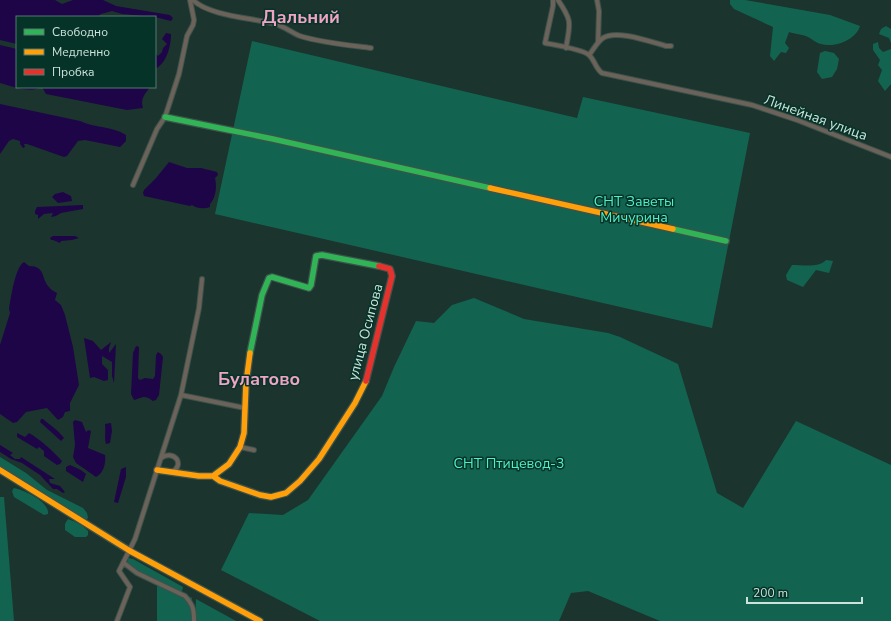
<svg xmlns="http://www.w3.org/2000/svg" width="891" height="621" viewBox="0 0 891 621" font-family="'Nunito Sans',sans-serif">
  <rect width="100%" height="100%" fill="#1c342e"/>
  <path fill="#126451" d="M730,0h15l85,15 30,11c-4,14 -25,22 -39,18 -5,-1 -9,-5 -13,-7 -6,-3 -13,-3 -19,-5l-4,11 4,5 -3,5 -5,-1 -7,9 -4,-5 3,-29 -39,-18 -4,-5z
    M886,26l5,3v14l-2,-5 -10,-4 2,-5z
    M252,41l325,77 6,-21 167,36 -38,195 -497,-114z
    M878,42l1,6 4,4 8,-3v35l-6,7 -7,-10 4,-11 -4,-5 2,-5 -7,-10v-6z
    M825,51l9,2 5,6 -2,10 -5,8 -10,2 -5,-7 3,-19z
    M826,260l7,1 -4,12 -13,-3 -13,17 -16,-7 -1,-5 6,-10c11,0 27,3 34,-5z
    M474,298l50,21 84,14 12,4 58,27 39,129 26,15 53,-87 95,44v156h-231l-72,-30 -17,2 -12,28h-239l-99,-51 28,-57 34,2 25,-15 74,-104 12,-29 22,-46 18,2 18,-18z
    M0,457l26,16 21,17 36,18 4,5 1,5 -2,2 -5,-1 -81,-51z
    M14,488c10,2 36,14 34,26l-4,1 -30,-18 -2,-6z
    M0,497h4l10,124h-14z
    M68,519c8,3 15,6 20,12v4l-2,2h-11l-10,-7v-6z
    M128,558l5,1 50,28 -1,4 -1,1 11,6v23h-35v-40l-20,-10 -10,-8z
    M196,599l40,22h-41z"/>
  <path fill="#1e0547" d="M0,0h55l7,4 11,-4h30l13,6 54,9 3,3 -2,3 -16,-4 -33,-3 -10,-3 -11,3 -4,3h-80v27l-17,-4z
    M166,33l5,1c0,12 -4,29 -16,35v-16l3,3 4,-4 1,-4 4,-4 -5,-5z
    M0,45l17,4v38h133c-5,7 -10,12 -7,21l-16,2 -81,-16 -4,-7c-13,6 -28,0 -42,-4z
    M0,104l80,17c15,7 32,5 46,14v6l-6,6 -35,-7 -7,1 -11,15 -3,1 -37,-13h-3l1,3 -2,1 -3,-4v-3l-7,-2 -4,2 -9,13z
    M169,162l18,6h14l16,4 1,3 -3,3c2,8 1,20 -5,26v3c-5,2 -13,2 -18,-2l-2,1 -46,-10 -1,-3 1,-3 12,-12z
    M63,192l8,4 1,5 -14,2 -6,-6 3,-3z
    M83,205v4l-22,4 -5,3 -5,1 2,-4 -9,1 -6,5v-4l-3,-1v-3l2,-4z
    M53,236h22l4,2 -7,2 -11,1 -1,2 -7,-3h-2l-1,-2z
    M24,262l5,4c17,0 12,13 20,21 2,3 5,4 8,6l-2,7 6,5 4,10 8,32 6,38 -9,18v8l-5,1 -2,5 -5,3 -11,-12 -21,4 -9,10 -4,1 -13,-9v-69l10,-32 -1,-4c2,-11 6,-42 15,-47z
    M84,338l9,3 8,9 10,-8 -2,6v5l7,-9 -2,39 -2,-7v-14l-10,-6v8l6,6v10l-4,1 -10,-4 -4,1z
    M136,346l3,1 -1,31 2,2 5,-2 8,1 2,-3 1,-21 2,-3 3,2 2,3 -4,38 -3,5 -3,1c-10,-7 -10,-3 -19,-1l-3,-6 2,-41z
    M41,419h2c7,6 15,11 21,19l-3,3 -21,-19z
    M75,420l7,2 4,10 2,-2 3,1 -3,17 17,7c1,8 -1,18 -9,22l-20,-14 -3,-6 2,-12 -2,-23z
    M111,423l1,8 -2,12 -4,1c-2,-6 0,-13 -1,-20z
    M17,433l8,4 4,-4c12,7 24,18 33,28l-2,3 -3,1 -13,-9v-5l-5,-4 -2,2 -20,-12z
    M0,445l13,8 -3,2 5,4h5l1,-2 34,22h-6l1,4 10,3 5,6 -2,1 -6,-4h-4l-13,-14 -18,-12 -11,-4 -11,-7z
    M70,465l11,5 5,4 -3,8 -17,-11v-4z
    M126,467v10l-8,26 -4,-1 7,-33z"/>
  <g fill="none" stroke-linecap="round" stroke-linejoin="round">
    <g stroke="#3d524c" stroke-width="6">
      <path id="street" d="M193,0c16,16 60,18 82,24 9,2 17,9 25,12 23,7 47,9 71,12
        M553,0v6l-8,37c10,2 37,6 44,12 6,5 6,13 13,18l150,32 45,15 94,37
        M558,0c15,22 12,23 8,48
        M597,0l2,11 -1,32
        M589,55c5,-6 8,-13 14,-17 13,-9 48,4 63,8h5
        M133,185l24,-56 8,-12 14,-43 8,-38 6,-11 1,-5 -4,-20
        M181,395l64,13
        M240,447l14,3
        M161,458c14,-9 24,7 11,14
        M124,563l13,10 48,23c8,9 9,13 9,25
        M117,621l13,-34 -11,-16 16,-32 46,-144 18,-87 3,-29"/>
    </g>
    <g stroke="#3d524c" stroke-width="8">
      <path id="fast" d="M165,117l108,22 217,49
        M673,229l53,12
        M250,353l12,-58 7,-17 3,-1 37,11 2,-3 5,-29 6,-1 57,11"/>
    </g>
    <g stroke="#3d524c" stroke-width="8">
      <path id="slow" d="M490,188l183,41
        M0,470l130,81 130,70
        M157,470l42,6h14l7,5 40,14 11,2 15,-4 14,-12 19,-22 36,-56 11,-22
        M213,476l16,-12 11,-17 4,-14 2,-50 4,-30"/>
    </g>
    <g stroke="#3d524c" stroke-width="8">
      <path id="jam" d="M366,381l26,-105 -2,-7 -11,-3"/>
    </g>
    <use href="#street" stroke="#6b6259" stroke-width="4"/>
    <use href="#fast" stroke="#30b455" stroke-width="5.5"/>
    <use href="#slow" stroke="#ff9f0a" stroke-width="5.5"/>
    <use href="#jam" stroke="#e5322d" stroke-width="5.5"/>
  </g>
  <g text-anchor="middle" stroke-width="3" stroke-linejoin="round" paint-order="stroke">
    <g font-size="14" fill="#cce2da" stroke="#053328">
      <text transform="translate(816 117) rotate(20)" y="5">Линейная улица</text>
      <text transform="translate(365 332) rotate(-75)" y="5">улица Осипова</text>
    </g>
    <g font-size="14" fill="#4ff1c8" stroke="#053328">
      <text x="634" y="206">СНТ Заветы<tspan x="634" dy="16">Мичурина</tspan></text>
      <text x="509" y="468">СНТ Птицевод-3</text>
    </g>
    <g font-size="18" font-weight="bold" fill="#f1a3c4" stroke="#053328">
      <text x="301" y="23">Дальний</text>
      <text x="259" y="385">Булатово</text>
    </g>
  </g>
  <rect x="16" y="16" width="140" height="72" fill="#053328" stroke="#55796f"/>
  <rect x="24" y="29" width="20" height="6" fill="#30b455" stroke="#55796f"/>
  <text x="52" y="36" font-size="12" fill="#cce2da">Свободно</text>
  <rect x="24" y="49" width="20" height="6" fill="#ff9f0a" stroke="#55796f"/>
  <text x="52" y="56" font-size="12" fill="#cce2da">Медленно</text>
  <rect x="24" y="69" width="20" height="6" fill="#e5322d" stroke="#55796f"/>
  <text x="52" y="76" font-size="12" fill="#cce2da">Пробка</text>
  <path d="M747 597v6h115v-6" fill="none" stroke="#cce2da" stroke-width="2"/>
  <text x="753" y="597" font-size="12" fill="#cce2da" stroke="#053328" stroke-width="3" paint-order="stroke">200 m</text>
</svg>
